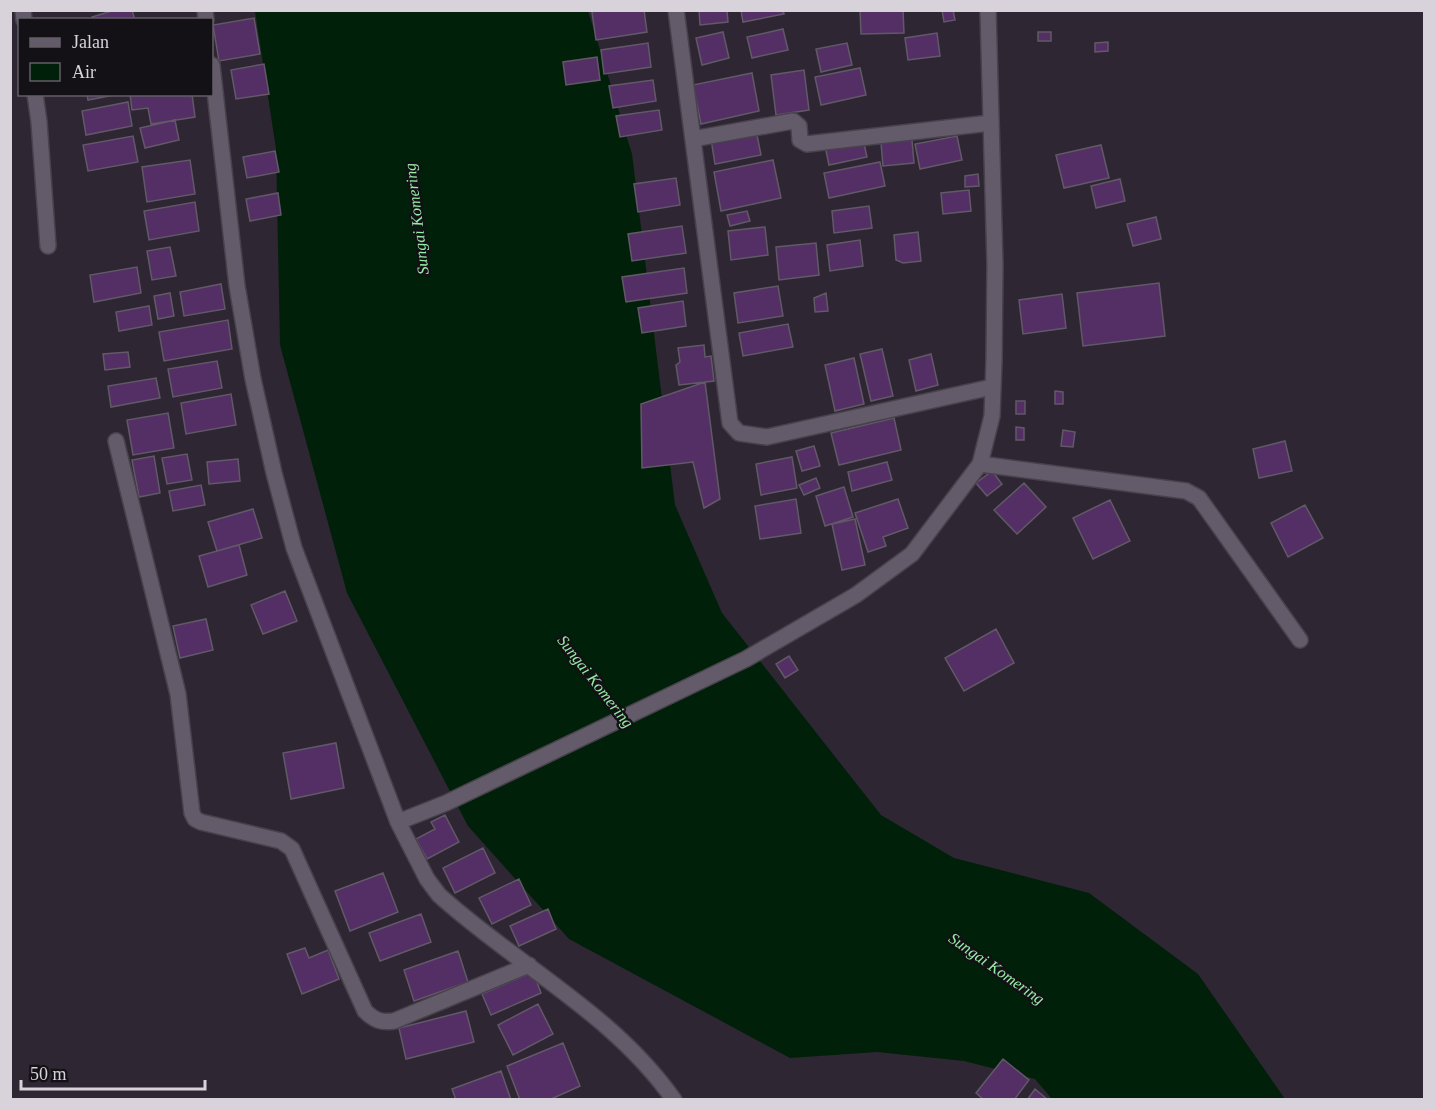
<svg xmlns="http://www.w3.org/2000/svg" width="1435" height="1110" viewBox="0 0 1435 1110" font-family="Georgia,serif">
  <rect width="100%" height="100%" fill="#2e2633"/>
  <path fill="#002009" d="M255,11h333l44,143 43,351 47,108 159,202 73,43 135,35 109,81 87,125h-233l-17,-20 -71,-18 -87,-9 -87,6 -221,-119 -101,-113 -121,-233 -67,-248 -4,-196z"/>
  <path fill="#532f66" stroke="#625967" stroke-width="1.5" d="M115,10h17l3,10h-42l-1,-3z
    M600,10h44l3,22 -51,8 -4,-28z
    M699,10h28l1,12 -28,3z
    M741,10h42l1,4 -41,8z
    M860,10h43l1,23 -43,1z
    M942,10h11l2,10 -11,2z
    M254,18l6,36 -41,7 -6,-36z
    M783,29l5,21 -36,8 -5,-21z
    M723,32l6,26 -27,7 -6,-27z
    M1038,32h13v9h-13z
    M937,33l3,23 -32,4 -3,-22z
    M1108,42v9l-13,1v-9z
    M648,43l3,24 -47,7 -3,-24z
    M847,43l5,22 -31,7 -5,-23z
    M597,57l3,23 -34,5 -3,-23z
    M264,64l5,30 -33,5 -5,-29z
    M860,68l6,27 -45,10 -6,-28z
    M804,70l5,40 -33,5 -5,-40z
    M752,73l7,38 -58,13 -8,-39z
    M653,80l3,21 -43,7 -4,-22z
    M87,94h32l-31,6z
    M130,94h62l3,23 -44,7 -3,-16 -16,2z
    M128,102l4,24 -46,9 -4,-24z
    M659,110l3,20 -42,7 -4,-21z
    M175,120l4,20 -34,8 -5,-20z
    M756,130l5,25 -46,9 -4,-25z
    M133,136l5,26 -50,9 -5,-26z
    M957,136l5,24 -42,9 -5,-25z
    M863,139l4,18 -38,8 -4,-19z
    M912,140l2,23 -31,3 -2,-23z
    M1101,145l8,33 -45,10 -8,-33z
    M275,151l4,21 -32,6 -4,-21z
    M190,160l5,34 -48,8 -5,-35z
    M773,160l8,38 -60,13 -7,-39z
    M880,162l5,24 -56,12 -5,-25z
    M978,174l1,12 -14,1v-11z
    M676,178l4,27 -42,7 -4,-28z
    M1120,179l5,22 -29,7 -5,-22z
    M969,190l2,21 -28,3 -2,-21z
    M278,193l3,22 -31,6 -4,-22z
    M195,202l4,29 -50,9 -5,-29z
    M869,206l3,22 -38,5 -2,-22z
    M747,211l3,10 -20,5 -3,-11z
    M1156,217l5,22 -28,7 -6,-22z
    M682,226l4,27 -54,8 -4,-27z
    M765,227l3,28 -37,5 -3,-29z
    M918,232l3,29 -18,2 -7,-3 -2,-25z
    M860,240l3,26 -33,5 -3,-26z
    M816,243l3,32 -40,5 -3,-33z
    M170,247l6,29 -24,4 -5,-29z
    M137,267l4,26 -47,9 -4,-27z
    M684,268l3,25 -61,9 -4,-25z
    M1159,283l6,53 -82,10 -6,-53z
    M221,284l4,25 -41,7 -4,-24z
    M778,286l5,30 -45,7 -4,-30z
    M170,293l4,23 -16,3 -4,-23z
    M826,293l2,18 -13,1 -1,-14z
    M1062,294l4,34 -43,6 -4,-34z
    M683,301l3,25 -44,7 -4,-25z
    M149,306l3,19 -33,6 -3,-19z
    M228,320l4,29 -68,12 -5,-29z
    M788,324l5,23 -50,9 -4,-23z
    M704,345l1,12 6,-1 3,25 -35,4 -3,-20 4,-3 -2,-14z
    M882,349l11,47 -22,5 -11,-47z
    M128,352l2,15 -25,3 -2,-16z
    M931,354l7,31 -22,6 -7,-31z
    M854,358l10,46 -29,7 -10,-46z
    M217,361l5,27 -49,9 -5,-28z
    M156,378l4,20 -49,9 -3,-21z
    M705,382l15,117 -16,9 -11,-46 -51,6 -1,-64z
    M1055,391l8,1v12h-8z
    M231,394l5,31 -50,9 -5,-31z
    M1016,401h9v13h-9z
    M168,413l6,35 -41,7 -6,-35z
    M894,418l7,32 -62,15 -8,-32z
    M1016,427l8,1v12h-8z
    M1063,430l12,2 -2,15 -12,-1z
    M1285,441l7,30 -33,7 -6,-29z
    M814,446l6,20 -18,5 -6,-20z
    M187,454l5,26 -25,4 -5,-26z
    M154,456l6,37 -21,4 -7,-37z
    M792,457l5,31 -36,7 -5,-31z
    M238,459l2,22 -31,3 -2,-22z
    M887,462l5,18 -40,11 -4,-19z
    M992,471l10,13 -15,12 -11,-13z
    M816,478l4,10 -16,7 -5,-10z
    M1024,483l22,24 -29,27 -23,-24z
    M201,485l4,20 -32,6 -4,-20z
    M844,487l9,30 -28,9 -9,-30z
    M796,499l5,34 -41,6 -5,-33z
    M898,499l10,29 -25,9 3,9 -18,6 -13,-39z
    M1110,500l20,41 -37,18 -20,-41z
    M1305,505l18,33 -35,19 -17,-34z
    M253,509l9,29 -45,13 -9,-29z
    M855,519l10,46 -23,5 -10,-46z
    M239,545l8,30 -39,12 -9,-31z
    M285,591l12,30 -34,13 -12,-29z
    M206,619l7,31 -33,8 -7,-32z
    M996,629l18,34 -50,28 -19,-33z
    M789,656l9,14 -13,8 -9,-14z
    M336,743l8,45 -53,11 -8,-46z
    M445,815l14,27 -32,17 -11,-20 19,-10 -4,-7z
    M483,848l12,25 -40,20 -12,-25z
    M383,873l15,39 -48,19 -15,-40z
    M519,879l12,26 -39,19 -13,-26z
    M548,909l8,20 -37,17 -9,-20z
    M421,914l10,28 -51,19 -11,-28z
    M305,948l4,10 19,-8 11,29 -37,15 -15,-40z
    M458,951l10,31 -54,19 -10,-31z
    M533,972l8,21 -50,22 -9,-21z
    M538,1004l15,30 -40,21 -15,-30z
    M466,1011l8,31 -68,17 -7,-31z
    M563,1043l17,43 -31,14h-29l-13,-34z
    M1003,1059l26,21 -15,20h-30l-8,-7z
    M501,1071l10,29h-55l-4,-11z
    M1035,1089l13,11h-21z"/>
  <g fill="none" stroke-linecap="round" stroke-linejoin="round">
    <g stroke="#48424c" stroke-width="18">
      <path id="minor" d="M23,10l1,10
        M205,10l1,10
        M676,10l54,413 9,10 28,4 225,-50
        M212,65l25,221 16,93 21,94 20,75 104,274
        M35,94l4,28 9,124
        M693,139l100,-18 6,5 1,14 7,4 183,-21
        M116,441l62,253 14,119 3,6 6,3 80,19 11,8 73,162c9,9 16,12 29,10l135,-56
        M980,464l206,27 13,7 101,142
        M674,1100c-61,-87 -158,-135 -235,-205l-12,-16 -29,-57 48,-19 300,-144 110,-64 56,-41 68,-90 12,-48 2,-55 1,-96 -7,-255"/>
    </g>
    <use href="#minor" stroke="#645b6a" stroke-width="15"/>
  </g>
  <g text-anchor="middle" stroke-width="5" stroke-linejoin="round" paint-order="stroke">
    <g font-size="16" font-style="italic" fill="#96eda7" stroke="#141116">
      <text transform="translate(416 219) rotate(-97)" y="6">Sungai Komering</text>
      <text transform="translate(596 681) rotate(52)" y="6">Sungai Komering</text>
      <text transform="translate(997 968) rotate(35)" y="6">Sungai Komering</text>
    </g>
  </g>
  <rect width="1435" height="1110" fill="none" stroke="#d8d2db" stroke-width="24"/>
  <rect x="18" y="18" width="195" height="78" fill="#141116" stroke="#625e65" stroke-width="1.5"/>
  <rect x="30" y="38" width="30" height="9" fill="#645b6a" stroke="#625e65" stroke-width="1.5"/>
  <text x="72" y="48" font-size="18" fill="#d8d2db">Jalan</text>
  <rect x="30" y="63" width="30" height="18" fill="#002009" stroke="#625e65" stroke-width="1.5"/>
  <text x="72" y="78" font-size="18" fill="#d8d2db">Air</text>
  <path d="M21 1080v9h184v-9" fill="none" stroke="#d8d2db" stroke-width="3"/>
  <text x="30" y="1080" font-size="18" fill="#d8d2db" stroke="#141116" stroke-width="4.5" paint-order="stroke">50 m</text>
</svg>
